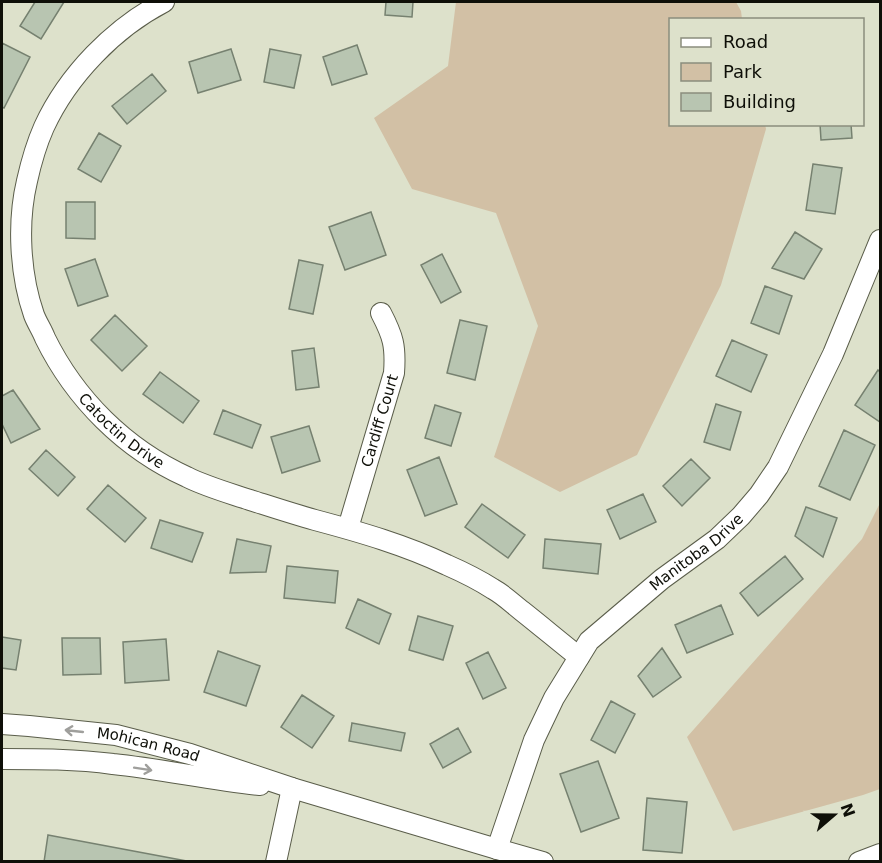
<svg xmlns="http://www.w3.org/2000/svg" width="882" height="863" viewBox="0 0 882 863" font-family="'DejaVu Sans',sans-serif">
  <rect width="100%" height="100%" fill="#dde1cb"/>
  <path fill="#d2c0a5" d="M456,2h280l5,9 1,8 -72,1v104h95l1,5 -45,156 -84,170 -77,37 -66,-35 44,-131 -42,-113 -84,-24 -38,-71 74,-52z
    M880,503v286l-17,6 -130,36 -46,-94 175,-198z"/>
  <path fill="#b8c5b1" stroke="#768170" stroke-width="1.5" d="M35,2h29l-23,37 -21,-13z
    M386,2h27l-1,15 -27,-2z
    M2,43l28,14 -26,51 -2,-1z
    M357,45l10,29 -35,11 -9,-28z
    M231,49l10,31 -43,13 -9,-31z
    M270,49l31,6 -7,33 -30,-6z
    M152,74l14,17 -39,33 -15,-18z
    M820,124h31l1,14 -31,2z
    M99,133l22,13 -20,36 -23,-13z
    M813,164l29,4 -7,46 -29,-4z
    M66,202h29v37l-29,-1z
    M371,212l15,43 -41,15 -16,-43z
    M795,232l27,17 -18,30 -32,-11z
    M442,254l19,38 -20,11 -20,-38z
    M95,259l13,37 -30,10 -13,-37z
    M299,260l24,5 -10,49 -24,-5z
    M765,286l27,10 -13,38 -28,-11z
    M115,315l32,31 -25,25 -31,-31z
    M460,320l27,6 -12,54 -28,-7z
    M732,340l35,15 -16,37 -35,-16z
    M314,348l5,39 -23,3 -4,-39z
    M878,370l2,2v50l-25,-17z
    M160,372l39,29 -16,22 -40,-29z
    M13,390l27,39 -29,14 -9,-19v-28z
    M716,404l25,8 -11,38 -26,-8z
    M435,405l26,8 -10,33 -26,-8z
    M223,410l38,15 -9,23 -38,-14z
    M309,426l11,35 -38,12 -11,-36z
    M844,430l31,15 -25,55 -31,-14z
    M46,450l29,27 -17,19 -29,-27z
    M439,457l18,47 -32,12 -18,-46z
    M691,459l19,19 -28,28 -19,-20z
    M108,485l38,33 -21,24 -38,-33z
    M643,494l13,28 -36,17 -13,-29z
    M482,504l43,31 -17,23 -43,-31z
    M806,507l31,11 -14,39 -28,-21z
    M160,520l43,13 -11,29 -41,-14z
    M237,539l34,7 -5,26 -36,1z
    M545,539l56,5 -3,30 -55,-6z
    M785,556l18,23 -45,37 -18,-23z
    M287,566l51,5 -3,32 -51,-5z
    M358,599l33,15 -12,30 -33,-16z
    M721,605l12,29 -46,19 -12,-28z
    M418,616l35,10 -10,34 -34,-10z
    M2,637l19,3 -5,30 -14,-2z
    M62,638h38l1,36 -38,1z
    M166,639l3,41 -44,3 -2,-41z
    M662,648l19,29 -28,20 -15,-21z
    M218,651l42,15 -14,40 -42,-14z
    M488,652l18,36 -23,11 -17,-36z
    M302,695l32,21 -22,32 -31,-21z
    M611,701l24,13 -20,39 -24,-13z
    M352,723l53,10 -4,18 -52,-10z
    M458,728l13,24 -28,16 -13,-24z
    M598,761l21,57 -38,14 -21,-58z
    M647,798l40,4 -5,51 -39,-3z
    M48,835l144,27h-148z"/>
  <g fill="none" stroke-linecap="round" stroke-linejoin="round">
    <g stroke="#5a5d4a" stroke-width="22">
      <g id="minor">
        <path id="s1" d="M164,2c-50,26 -96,73 -120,125 -8,18 -13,36 -17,54 -10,42 -7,94 7,134 3,8 8,15 11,23 30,61 80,111 142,139 20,10 42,16 63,23 22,7 43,14 65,20 45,12 90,25 132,45 16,7 32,15 46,24 11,6 20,15 29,22 19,15 38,31 57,46"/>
        <path id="s2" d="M348,528l46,-155c2,-27 -1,-37 -13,-60"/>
        <path id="s3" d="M2,724l27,2 87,9 74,19 102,34 205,61 46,13"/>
        <path d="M2,759c37,0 74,0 111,5 49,5 97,16 147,21"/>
        <path id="s4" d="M497,849l37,-109 20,-42 35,-57 73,-62 55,-40 24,-23 18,-21 19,-28 55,-113 47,-114"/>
        <path d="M276,862l16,-74"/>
        <path d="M859,862l21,-8"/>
      </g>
    </g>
    <use href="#minor" stroke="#fff" stroke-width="20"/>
  </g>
  <defs><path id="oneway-shaft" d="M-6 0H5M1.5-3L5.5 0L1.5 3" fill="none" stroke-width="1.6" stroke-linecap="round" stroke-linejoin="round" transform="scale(1.5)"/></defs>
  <g stroke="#9f9f9c">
    <use href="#oneway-shaft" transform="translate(74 731) rotate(-174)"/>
    <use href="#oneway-shaft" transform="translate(143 769) rotate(9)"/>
  </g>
  <g text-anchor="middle" stroke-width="6" stroke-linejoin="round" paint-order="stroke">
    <g font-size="15" fill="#0e0f08" stroke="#dde1cb">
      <text dy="5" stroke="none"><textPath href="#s2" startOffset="112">Cardiff Court</textPath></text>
      <text dy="5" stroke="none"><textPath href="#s1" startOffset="516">Catoctin Drive</textPath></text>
      <text dy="5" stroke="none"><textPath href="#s4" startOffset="368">Manitoba Drive</textPath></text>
      <text dy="5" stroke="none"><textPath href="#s3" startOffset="148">Mohican Road</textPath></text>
    </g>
  </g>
  <rect width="882" height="863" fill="none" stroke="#0e0f08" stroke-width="6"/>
  <rect x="669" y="18" width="195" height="108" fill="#dde1cb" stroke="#8a8d7d" stroke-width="1.5"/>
  <rect x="681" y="38" width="30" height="9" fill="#ffffff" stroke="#8a8d7d" stroke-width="1.5"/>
  <text x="723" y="48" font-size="18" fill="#0e0f08">Road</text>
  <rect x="681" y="63" width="30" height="18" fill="#d2c0a5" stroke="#8a8d7d" stroke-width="1.5"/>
  <text x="723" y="78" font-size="18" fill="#0e0f08">Park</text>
  <rect x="681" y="93" width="30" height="18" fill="#b8c5b1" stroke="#8a8d7d" stroke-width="1.5"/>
  <text x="723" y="108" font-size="18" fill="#0e0f08">Building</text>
  <g transform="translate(834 815) rotate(70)" stroke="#dde1cb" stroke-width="4.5" paint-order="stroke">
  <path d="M0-4.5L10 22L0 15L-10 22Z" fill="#0e0f08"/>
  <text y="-9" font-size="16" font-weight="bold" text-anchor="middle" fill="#0e0f08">N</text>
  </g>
</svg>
